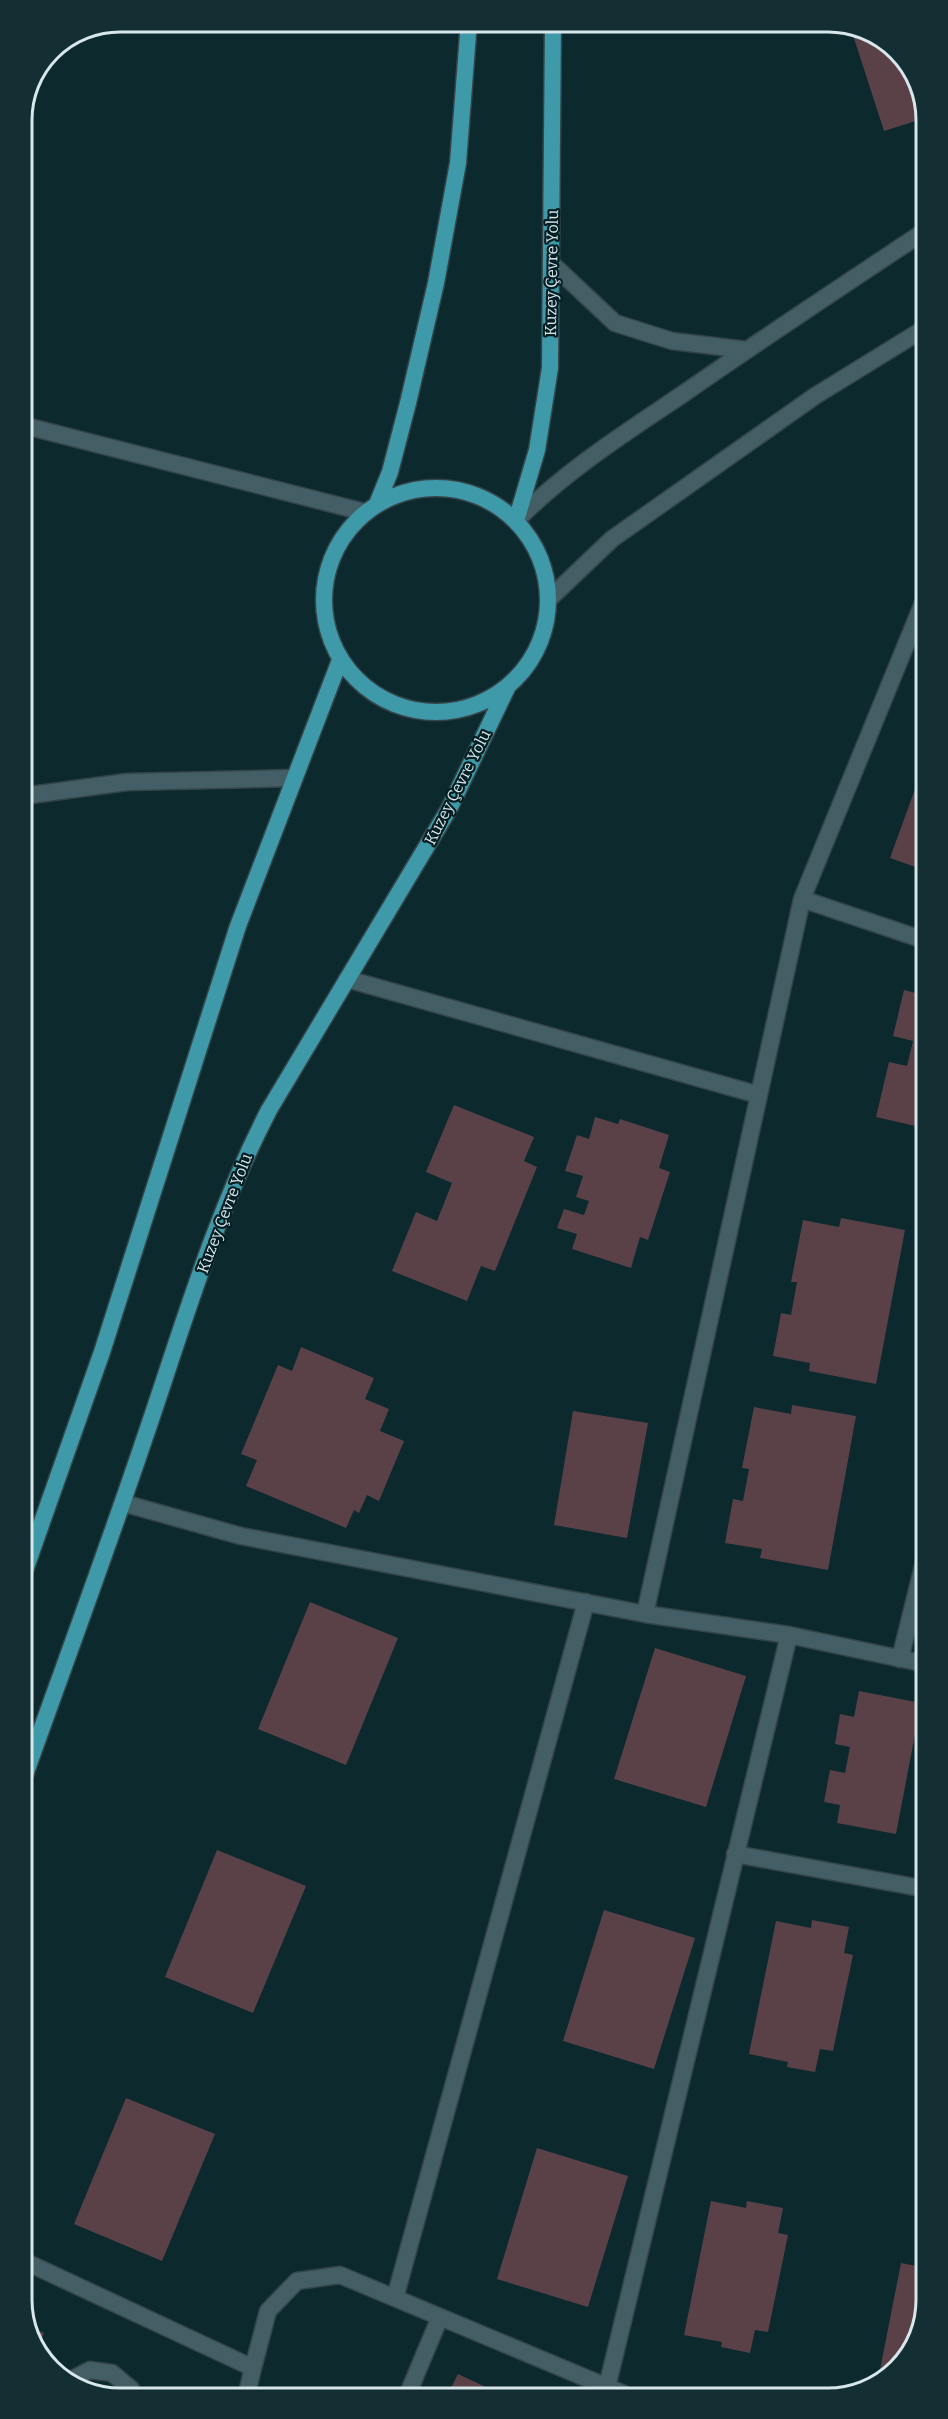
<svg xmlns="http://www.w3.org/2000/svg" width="948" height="2419" viewBox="0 0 948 2419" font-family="Bitter,serif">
  <rect width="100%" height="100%" fill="#0c292e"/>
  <path fill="#5a4148" d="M859,30l30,12 33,47v30l-38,12 -32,-99z
    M923,767l1,103 -34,-12z
    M904,990l20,5v133l-48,-11 13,-55 18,4 6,-25 -20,-5z
    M454,1105l80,32 -10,24 13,6 -42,104 -14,-5 -14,35 -75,-30 24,-59 21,9 15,-38 -26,-11z
    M595,1117l23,7 2,-5 49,16 -10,33 11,4 -22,68 -8,-3 -9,31 -59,-19 5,-15 -20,-6 7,-19 20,6 5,-14 -13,-4 7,-21 -18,-5 12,-36 12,4z
    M841,1218l64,12 -29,154 -67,-13 1,-8 -37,-7 8,-43 10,2 6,-33h-6l12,-62 36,7z
    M301,1347l73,31 -9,21 24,10 -9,22 24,10 -25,60 -12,-6 -8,18 -5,-3 -8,18 -100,-42 11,-26 -16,-6 37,-89 14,6z
    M792,1405l64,11 -28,154 -68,-12 2,-9 -37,-6 8,-44 10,2 6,-32 -7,-1 12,-61 37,7z
    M573,1411l75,12 -21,115 -73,-13z
    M310,1602l88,36 -52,127 -88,-36z
    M655,1648l91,28 -40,131 -92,-28z
    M859,1691l62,12 -25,131 -59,-11 3,-18 -16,-3 6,-32 15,3 5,-26 -15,-3 5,-30 14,3z
    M217,1850l89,36 -53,127 -88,-36z
    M604,1910l91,28 -41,131 -91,-28z
    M812,1920l37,7 -5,26 9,2 -20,96 -13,-2 -5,23 -28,-5 1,-5 -39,-8 27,-133 35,7z
    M126,2098l89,36 -53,127 -88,-37z
    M537,2148l91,28 -40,131 -91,-28z
    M711,2201l35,7 1,-7 36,7 -5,25 10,2 -20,97 -13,-2 -5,23 -29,-6 1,-5 -38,-7z
    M901,2263l26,5v31l-20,60 -29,21z
    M26,2325l18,8 -6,14 -12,-17z
    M458,2374l45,21 -56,1z"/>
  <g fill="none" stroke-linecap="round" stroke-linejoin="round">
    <g stroke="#344449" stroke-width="19">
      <path id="service" d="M69,2381l21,-11 22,3 19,16 -1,9"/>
    </g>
    <g stroke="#344449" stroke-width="19">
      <path id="minor" d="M551,263l64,60 57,18 75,9
        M22,425l342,87
        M23,796l104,-14 166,-4
        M802,899l122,41
        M347,979l412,116
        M123,1503l118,33 404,78 144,21 137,29
        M645,1614l157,-715 121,-296
        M900,1659l25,-101
        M735,1854l191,35
        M26,2262l227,106 15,-57 29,-30 43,-6 284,119
        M395,2298l191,-696
        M607,2387l182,-752
        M407,2396l33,-79
        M246,2397l7,-29"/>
    </g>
    <g stroke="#344449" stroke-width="19">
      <path id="tertiary" d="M516,521c49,-50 109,-88 167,-127 79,-55 159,-108 239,-161
        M549,599l63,-60 203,-143 107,-66"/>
    </g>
    <g stroke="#344449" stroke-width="19">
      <path id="primary" d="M324 600a112 112 0 1 1 224 0a112 112 0 1 1-224 0Z
        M377,504l13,-32 18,-69 28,-120 22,-120 11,-142
        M516,521l21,-71 13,-82 3,-347
        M24,1573l78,-221 136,-426 102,-266
        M25,1775c40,-112 82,-225 120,-338 38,-111 70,-223 124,-327l180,-301 58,-121"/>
    </g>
    <use href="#service" stroke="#435f65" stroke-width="16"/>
    <use href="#minor" stroke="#435f65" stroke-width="16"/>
    <use href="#tertiary" stroke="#435f65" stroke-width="16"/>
    <use href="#primary" stroke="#3e99a9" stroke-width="16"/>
  </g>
  <g text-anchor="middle" stroke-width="4.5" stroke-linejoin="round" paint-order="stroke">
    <g font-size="16" fill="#d7e7ea" stroke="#031f24">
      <text transform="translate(551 273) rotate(-89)" y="6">Kuzey Çevre Yolu</text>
      <text transform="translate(457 787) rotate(-63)" y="6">Kuzey Çevre Yolu</text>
      <text transform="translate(224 1213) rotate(-69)" y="6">Kuzey Çevre Yolu</text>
    </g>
  </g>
  <path d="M0 0H948V2419H0ZM120 32H828A88 88 0 0 1 916 120V2300A88 88 0 0 1 828 2388H120A88 88 0 0 1 32 2300V120A88 88 0 0 1 120 32Z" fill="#142f34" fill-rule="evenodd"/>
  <path fill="none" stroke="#d7e7ea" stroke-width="3" d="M120 32H828A88 88 0 0 1 916 120V2300A88 88 0 0 1 828 2388H120A88 88 0 0 1 32 2300V120A88 88 0 0 1 120 32Z"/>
</svg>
